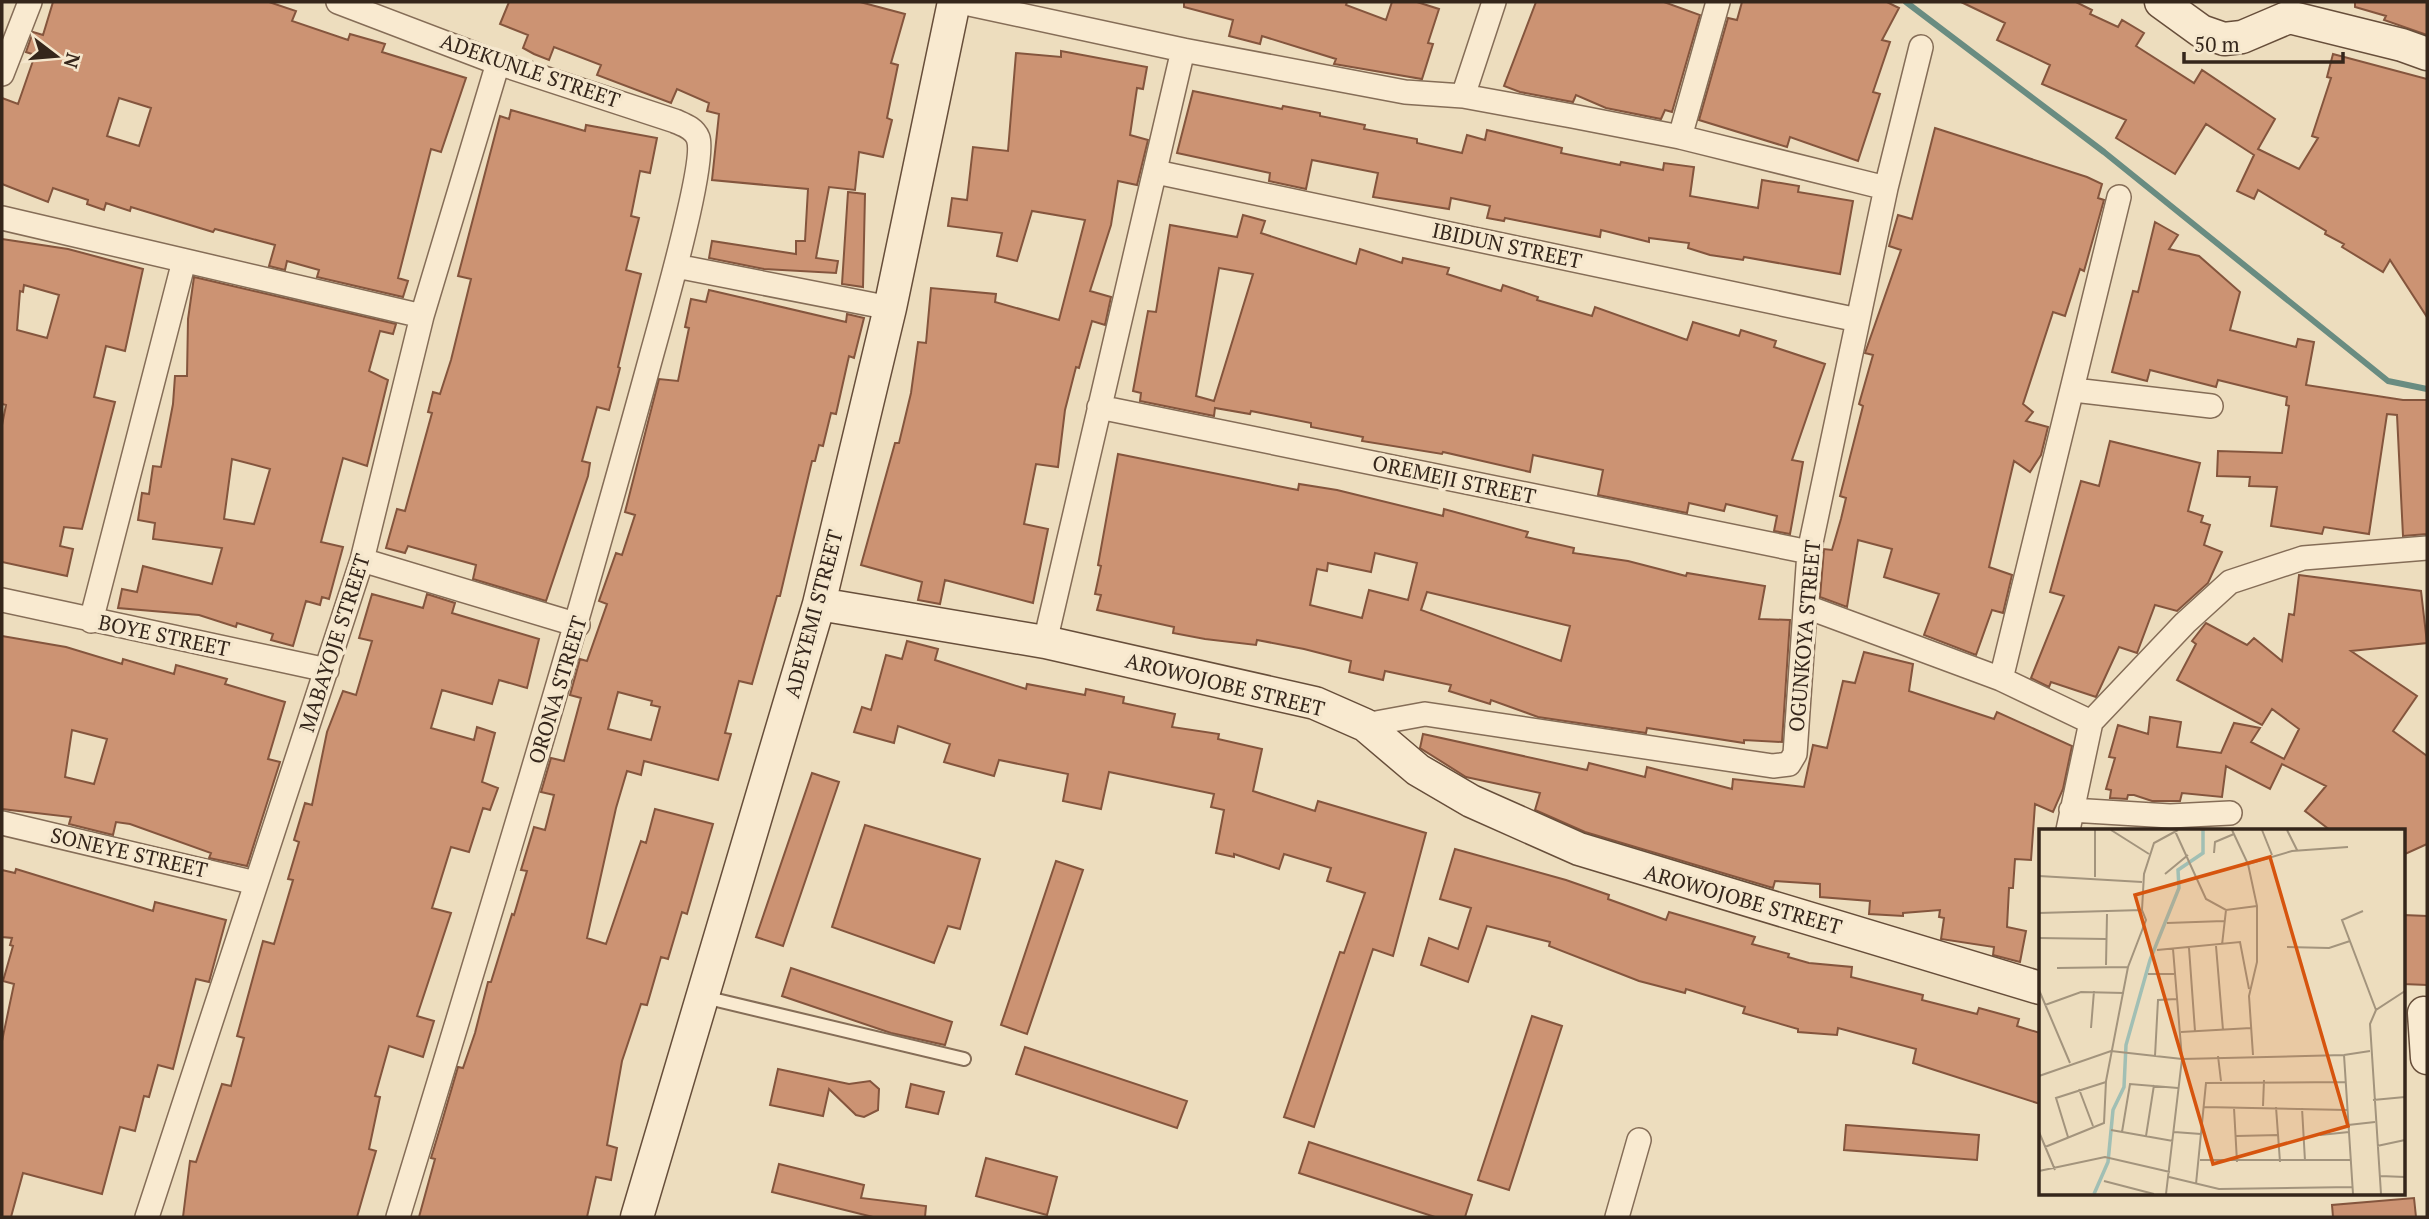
<svg xmlns="http://www.w3.org/2000/svg" width="2429" height="1219" viewBox="0 0 2429 1219" font-family="'PT Serif',serif">
  <rect width="100%" height="100%" fill="#edddbe"/>
  <g fill="none" stroke-linecap="round" stroke-linejoin="round">
    <path stroke="#698c81" stroke-width="6" d="M1906,2l198,150 284,229 39,8"/>
  </g>
  <path fill="#cc9373" stroke="#84553d" stroke-width="2" fill-rule="evenodd" d="M53,2h216l27,9 -4,10 56,19 2,-6 35,10 -3,8 84,26 -25,74 -10,-3 -33,129 10,3 -5,16 -86,-20 2,-7 -32,-9 -2,9 -16,-4 6,-21 -60,-16 -2,3 -82,-25 -1,4 -24,-8 -2,7 -17,-6 1,-4 -35,-12 -5,14 -46,-18v-86l16,6 17,-49 -9,-3 7,-20 10,3zM119,98l32,10 -12,38 -32,-10z
    M509,2h351l45,12 -14,49 7,2 -11,53 5,2 -9,37 -24,-5 -4,38 -26,-3 -13,71 22,3 -2,12 -72,-4 -55,-11 3,-17 84,13v-13h9l3,-52 -96,-9 7,-66 -12,-3 2,-8 -32,-14 -6,14 -74,-28 4,-10 -47,-18 -5,13 -15,-6 -11,-6 5,-13 -28,-11z
    M1184,2h163l-1,3 40,15 6,-18h25l22,7 -11,34 5,1 -11,35 -88,-15 2,-5 -74,-23 -2,8 -31,-8 4,-16 -49,-13z
    M1536,2h128l36,13 -28,97 -7,-2 -4,9 -55,-11 -30,-13 -3,7 -53,-10 -16,-6z
    M1742,2h145l12,6 -17,32 8,2 -17,50 7,2 -22,67 -68,-24 -3,10 -88,-27 29,-102 9,2z
    M1961,2h115l16,8 -2,4 28,13 4,-7 22,13 -8,13 58,37 8,-13 73,49 -17,30 41,20 19,-31 -6,-2 19,-58 -4,-1 6,-23 94,25v238l-37,-57 -7,12 -41,-25 2,-3 -19,-10 1,-3 -68,-41 -4,9 -17,-8 17,-36 -48,-31 -31,50 -59,-36 10,-18 -84,-36 8,-19 -53,-25 8,-17z
    M2355,2h72v33l-43,-15 2,-4 -31,-9z
    M1061,51l86,16 -4,22 -6,-1 -7,47 18,5 -11,45 -19,-4 -7,44 -21,66 21,6 -6,28 -13,-4 -13,47 -3,-1 -11,43 -7,57 -22,-3 -12,60 24,5 -15,74 -88,-23 -5,24 -22,-4 4,-18 -61,-17 34,-122h4l12,-50 7,-51 8,1 5,-55 65,6 -1,8 64,18 26,-100 -53,-9 -15,50 -20,-5 5,-23 -54,-7 4,-28 15,2 6,-53 35,4 8,-98 45,4z
    M1193,91l89,18 1,-3 37,7v3l45,9 -1,4 53,10v4l45,10 5,-18 18,5 2,-10 75,18 -1,5 59,12 1,-3 42,8 1,-7 30,4 -4,29 68,12 4,-28 37,6 -1,6 55,9 -13,73 -96,-17 -1,3 -33,-5 -22,-7 1,-5 -40,-5v4l-48,-12 -1,7 -95,-19 -1,3 -17,-3 3,-12 -39,-8 -2,11 -76,-12 5,-24 -66,-13 -6,29 -37,-8 1,-8 -93,-20z
    M511,110l74,21 1,-6 71,13 -7,35 -10,-2 -9,45 8,2 -13,52 15,4 -23,93 2,1 -11,42 -12,-3 -15,54 8,2 -2,13 -42,125 -73,-22 3,-14 -68,-19 -3,7 -19,-5 11,-39 8,2 27,-98 -4,-1 5,-20 7,2 11,-34 20,-81 -13,-3 42,-160 9,3z
    M1935,128l152,49 15,7 -4,14 6,2 -20,71 -4,-2 -15,47 -12,-4 -30,92 10,8 -7,9 22,6 -7,28 -11,17 -16,-11 -25,106 23,8 -9,38 -11,-3 -16,45 -52,-20 15,-41 -55,-17 8,-28 -34,-9 -11,67 -27,-10 4,-48 8,1 9,-31 5,-21 -6,-2 23,-90 -4,-2 14,-49 -8,-2 36,-103 -12,-4 9,-31 14,4z
    M848,192l17,2 -2,93 -21,-3z
    M1243,215l22,6 -4,12 95,31 4,-15 42,14 1,-5 46,10 -2,6 54,17 2,-6 35,12 -1,3 55,16 3,-9 92,33 6,-18 46,14 2,-6 35,11 -2,6 51,17 -33,96 11,2 -13,72 -16,-3 3,-15 -51,-12 -2,7 -35,-8 -2,10 -89,-18 5,-25 -70,-15 -3,17 -87,-20 -1,2 -80,-13 1,-4 -52,-10v-4l-60,-12 -1,3 -35,-6 -1,8 -74,-15 1,-8 -8,-2 15,-80 8,1 14,-87 67,12zM1219,268l34,6 -39,127 -18,-5z
    M2155,222l23,13 -9,14 30,7 41,36 -10,38 66,17 2,-8 16,3 -8,43 97,15h24v134l-24,2 -6,-121 -10,-1 -18,120 -45,-7 -2,7 -51,-8 6,-39 -28,-1 1,-9 -33,-1 1,-25 64,2 7,-47 -3,-1 1,-8 -69,-17 -2,7 -66,-17 -3,11 -35,-9 21,-81 5,1z
    M2,239l66,10 75,20 -18,82 -19,-5 -12,51 21,5 -33,127 -18,-2 -4,19 13,3 -6,27 -65,-14v-137l4,-20 -4,-1zM24,285l35,10 -12,43 -30,-8 3,-39 3,1z
    M194,277l202,47 -3,10 -13,-3 -11,40 19,9 -21,86 -24,-8 -22,84 22,5 -14,52 -7,-2 -2,8 -14,-4 -13,45 -22,-6 2,-6 -36,-11 -1,4 -37,-12 -81,-7 4,-19 15,3 6,-26 69,18 10,-36 -69,-9 2,-16 -17,-3 4,-27 7,1 4,-28 8,1 12,-63 2,-28h12l1,-57zM232,459l38,10 -16,55 -30,-5z
    M709,290l137,32 1,-8 17,4 -10,40 -5,-2 -13,58 -5,-1 -8,33 -4,-1 -4,16h-3l-32,135h-3l-25,88 -13,-3 -14,52 6,1 -13,46 -74,-19 -3,14 -14,-4 -11,37 -29,130 19,6 35,-103 5,2 9,-34 58,15 -26,90 -5,-2 -14,47 -7,-2 -14,48 -6,-1 -19,57 -15,84 10,3 -6,32 -15,-3 -9,40h-168l16,-58 -4,-1 10,-33 17,-58 5,1 12,-35 13,-51h3l21,-68 2,1 13,-44 -6,-1 13,-43 11,3 9,-35 -13,-3 10,-34 13,3 17,-63 -11,-3 10,-36 7,2 20,-57 -8,-3 17,-48 6,2 13,-40 -10,-3 34,-133 19,2 11,-53 -4,-1 6,-28 15,3zM618,692l34,9 -1,4 9,2 -9,33 -43,-11z
    M2110,441l90,22 -12,48 15,5 -2,6 9,3 -6,20 18,7 -14,31 -31,28 -22,-6 -18,48 -18,-6 -23,50 -45,-15 -2,5 -18,-9 33,-82 -14,-4 31,-111 18,5z
    M1118,454l180,36 1,-6 38,6 106,26 1,-7 84,23 -2,5 48,11 -1,5 55,8 58,15 1,-3 78,13 -6,33 31,1 -8,122 -38,-2v3l-97,-15 -1,5 -108,-16 -47,-17 -1,4 -41,-13 2,-6 -66,-14 -2,9 -34,-8 2,-11 -47,-12 -47,-9 -1,5 -51,-6 -32,-6 1,-6 -77,-17 4,-15 -6,-1 6,-28 -3,-1zM1375,553l42,10 -9,37 -39,-10 -7,28 -52,-13 7,-36 10,2 1,-8 43,9zM1427,592l143,34 -9,35 -140,-51z
    M2299,575l122,16 6,52 -76,8 66,45 -24,35 34,25v88l-24,11v-25h-73l-25,-19 21,-25 -44,-22 -12,25 -44,-23 -4,31 -40,-4 -2,8h-28l-18,-6h-6l-1,4 -17,-1 1,-8 -5,-1 9,-31 -6,-1 9,-32 30,9 2,-17 31,5 -4,25 44,6 13,-30 26,5 -9,14 33,17 15,-30 -27,-20 -10,16 -85,-45 19,-36 -4,-3 14,-18 41,22 7,-7 28,23 7,-47 5,1z
    M372,594l51,14 4,-14 28,9 -3,10 87,26 -12,49 -28,-8 -7,24 -50,-14 -11,38 43,12 3,-13 18,6 -13,49 16,6 -8,22 -7,-2 -14,44 -18,-5 -19,61 19,5 -34,103 17,5 -11,36 -34,-11 -14,50 5,1 -11,52 7,2 -19,66h-174l7,-56 6,1 26,-78 9,2 13,-48 -7,-2 26,-95 11,3 19,-64 -5,-1 11,-37 -5,-2 11,-37 7,2 15,-73 16,-41 13,4 16,-54 -13,-3z
    M2,636l64,11 56,17 1,-5 51,15 2,-9 51,14 -2,5 60,18 -17,57 12,3 -33,104 -38,-8 2,-5 -81,-29 -14,-2 -3,13 -44,-11 2,-7 -69,-8zM72,730l35,9 -13,45 -29,-7z
    M907,641l31,8 -3,11 91,29 1,-5 58,11 1,-6 38,8 -1,6 52,11 -3,13 47,7 -1,5 44,10 -9,42 62,20 3,-10 108,32 -33,123 -20,-7 -59,178 -30,-10 56,-165 4,1 21,-60 -38,-12 4,-13 -47,-14 -5,15 -45,-15v3l-18,-4 8,-43 -13,-3 3,-13 -105,-22 -8,37 -38,-8 5,-27 -69,-14 -5,16 -50,-14 6,-18 -52,-18 -4,17 -40,-11 8,-25 9,3 15,-55 16,4z
    M1864,652l49,12 -4,27 85,28 3,-7 75,34 -9,43 -10,23 -18,-8 -4,56 -16,-1 -2,29h-4l-2,39 19,4 -6,31 -27,-7 1,-8 -53,-8 3,-21 -5,-1 1,-7 -37,3v3l-34,-2 1,-13 -50,-4v-13l-45,-3 -2,7 -188,-56 -50,-22 5,-17 -74,-16 -46,-29 3,-14 164,36 2,-7 56,14 2,-10 85,22 1,-10 71,8 9,-42 14,3 16,-67 12,2z
    M812,773l27,9 -56,164 -27,-9z
    M865,825l115,34 -20,70 -12,-3 -14,37 -102,-36z
    M1455,849l111,31 43,15 -1,4 58,21 3,-8 86,25 -3,7 37,10 -1,3 21,6 43,4 -1,10 72,18 -1,5 55,14 2,-6 40,11 -2,7 23,7v71l-127,-41 3,-14 -78,-21 -1,7 -39,-3v-3l-55,-16 2,-6 -59,-18 -1,4 -46,-12 -90,-35 1,-4 -47,-12 -16,-4 -19,56 -47,-17 8,-27 29,11 13,-41 -31,-9z
    M1056,861l27,9 -56,164 -26,-9z
    M16,869l137,42 2,-9 71,18 -17,62 -13,-3 -23,90 -15,-4 -9,32 -5,-1 -9,35 -15,-4 -18,67 -79,-21 -12,44h-9v-176l12,-57 -11,-3 10,-35 -3,-1 2,-7 -10,-1v-67l13,3z
    M2403,915l24,1v69l-24,-1z
    M791,968l161,54 -7,23 -54,-12 -109,-37z
    M1532,1016l30,10 -53,164 -31,-10z
    M1025,1047l162,54 -10,27 -161,-54z
    M778,1069l71,15 21,-3 9,8 -1,21 -14,7 -8,-2 -27,-26 -6,27 -53,-11z
    M911,1084l33,8 -6,22 -32,-7z
    M1846,1125l133,10 -2,25 -133,-10z
    M1309,1142l163,53 -7,22h-30l-136,-44z
    M986,1158l71,19 -10,38 -71,-19z
    M779,1164l85,21 -3,13 65,8 -1,11h-52l-101,-25z
    M2414,1198l2,19h-83l-1,-12z"/>
  <g fill="none" stroke-linecap="round" stroke-linejoin="round">
    <g stroke="#856d57" stroke-width="16">
      <path id="lane" d="M704,997l260,62"/>
    </g>
    <g stroke="#856d57" stroke-width="26">
      <path id="street" d="M338,2l160,61 177,58c9,4 19,7 23,17 9,23 -38,186 -47,219 -79,289 -166,574 -253,860
        M960,2l223,48 222,42 58,4 109,20 108,21 206,51
        M2,74l28,-72
        M1463,96l31,-94
        M1680,137l38,-135
        M1156,172l702,148
        M2,218l420,98
        M676,266l214,42
        M2074,390l137,16
        M1099,407l710,145
        M362,560l216,65
        M2,600l325,70
        M1807,607l194,72 90,43
        M91,621l93,-360
        M1045,642l138,-592
        M2001,679l118,-482
        M1365,725l60,-11 348,52 16,-2 6,-10 14,-202 77,-364 35,-141
        M2071,810l99,6 60,-3
        M2,823l254,60
        M2068,830l23,-108 94,-99 45,-41 73,-24 124,-10
        M147,1217l215,-657 60,-244 76,-253
        M1617,1217l22,-77"/>
    </g>
    <g stroke="#674e3a" stroke-width="35">
      <path id="secondary" d="M2161,2l40,29 23,8 18,-2 47,-20 113,28 25,9
        M819,604l226,38 270,61 50,22 53,45 53,31 108,48 461,139
        M2424,1013l3,45
        M637,1217l182,-613 71,-296 64,-306"/>
    </g>
    <use href="#lane" stroke="#f9ead0" stroke-width="12"/>
    <use href="#street" stroke="#f9ead0" stroke-width="23"/>
    <use href="#secondary" stroke="#f9ead0" stroke-width="32"/>
  </g>
  <g text-anchor="middle" stroke-width="7" stroke-linejoin="round" paint-order="stroke">
    <g font-size="21" fill="#35261b" stroke="#f5e7cd">
      <text transform="translate(530 71) rotate(19)" y="7">ADEKUNLE STREET</text>
      <text transform="translate(1507 246) rotate(12)" y="7">IBIDUN STREET</text>
      <text transform="translate(1454 480) rotate(12)" y="7">OREMEJI STREET</text>
      <text transform="translate(814 614) rotate(-75)" y="7">ADEYEMI STREET</text>
      <text transform="translate(164 636) rotate(12)" y="7">BOYE STREET</text>
      <text transform="translate(1805 636) rotate(-85)" y="7">OGUNKOYA STREET</text>
      <text transform="translate(335 643) rotate(-72)" y="7">MABAYOJE STREET</text>
      <text transform="translate(1225 685) rotate(14)" y="7">AROWOJOBE STREET</text>
      <text transform="translate(558 690) rotate(-73)" y="7">ORONA STREET</text>
      <text transform="translate(129 853) rotate(13)" y="7">SONEYE STREET</text>
      <text transform="translate(1743 900) rotate(16)" y="7">AROWOJOBE STREET</text>
    </g>
  </g>
  <g transform="translate(2039 829)">
    <rect width="366" height="366" fill="#edddbe"/>
    <path fill="none" stroke="#a1bfb4" stroke-width="3.5" d="M55,365l14,-32 5,-52 11,-23 2,-42 24,-85 29,-72 -1,-18 25,-17v-23"/>
    <path fill="none" stroke="#a3947d" stroke-width="2" d="M72,1l38,24M193,1l16,34 9,42v56l-8,34 4,59M223,1l10,25M248,1l10,20M136,2l31,68 20,11 31,-4M175,24l1,-11 19,-8M209,35l44,-13 56,-4M126,45l23,-19M0,47l103,6M56,48v-47M324,82l-21,9 34,90M0,84l103,-3M128,94l57,-2M0,109l67,1M183,116l4,-35M177,117l7,84M248,118l42,1 21,-7M150,119l6,83M118,121l83,-8 9,47M67,136l1,-51M18,139l71,-1M109,145h26M0,161l31,73M6,176l36,-13 43,1M52,199l3,-37M142,203l70,-4M305,226l9,139M116,227l3,-56 19,-1M179,227l3,25M0,247l72,-25 71,8 162,-4 26,-4M40,260l14,37M334,271l32,-3M224,277l1,-26M165,278l143,3M237,278l4,55M195,279l3,54M263,279l3,53M309,296l27,-3M72,301l62,11M0,303l16,38M83,303l8,-48 48,4M135,303l27,2M281,306l29,-3M107,307l8,-51M197,307l43,-1M29,308l-12,-39 50,-16M338,317l28,-6M6,318l59,-24 2,-42 22,-114 18,-47 -4,-10 2,-36 10,-31 24,-13M161,331h151M0,342l66,-14 65,15M341,347l25,1M130,348l50,12 134,-2M65,352l50,13M157,355l10,-101 139,-1M127,365l16,-135 -9,-110M342,365l-11,-170 6,-14 29,-19"/>
    <path fill="#d6540e" fill-opacity="0.15" stroke="#d6540e" stroke-width="3.5" d="M231,28l78,269 -135,38 -78,-269z"/>
    <rect width="366" height="366" fill="none" stroke="#35261b" stroke-width="3.5"/>
  </g>
  <rect width="2429" height="1219" fill="none" stroke="#35261b" stroke-width="7"/>
  <g transform="translate(56 56) rotate(106)" stroke="#f5e7cd" stroke-width="5" paint-order="stroke">
  <path d="M0-5L12 26L0 18L-12 26Z" fill="#35261b"/>
  <text y="-10" font-size="19" font-weight="bold" text-anchor="middle" fill="#35261b">N</text>
  </g>
  <path d="M2184 52v10h159v-10" fill="none" stroke="#35261b" stroke-width="3.5"/>
  <text x="2194" y="52" font-size="21" fill="#35261b" stroke="#f5e7cd" stroke-width="5" paint-order="stroke">50 m</text>
</svg>
